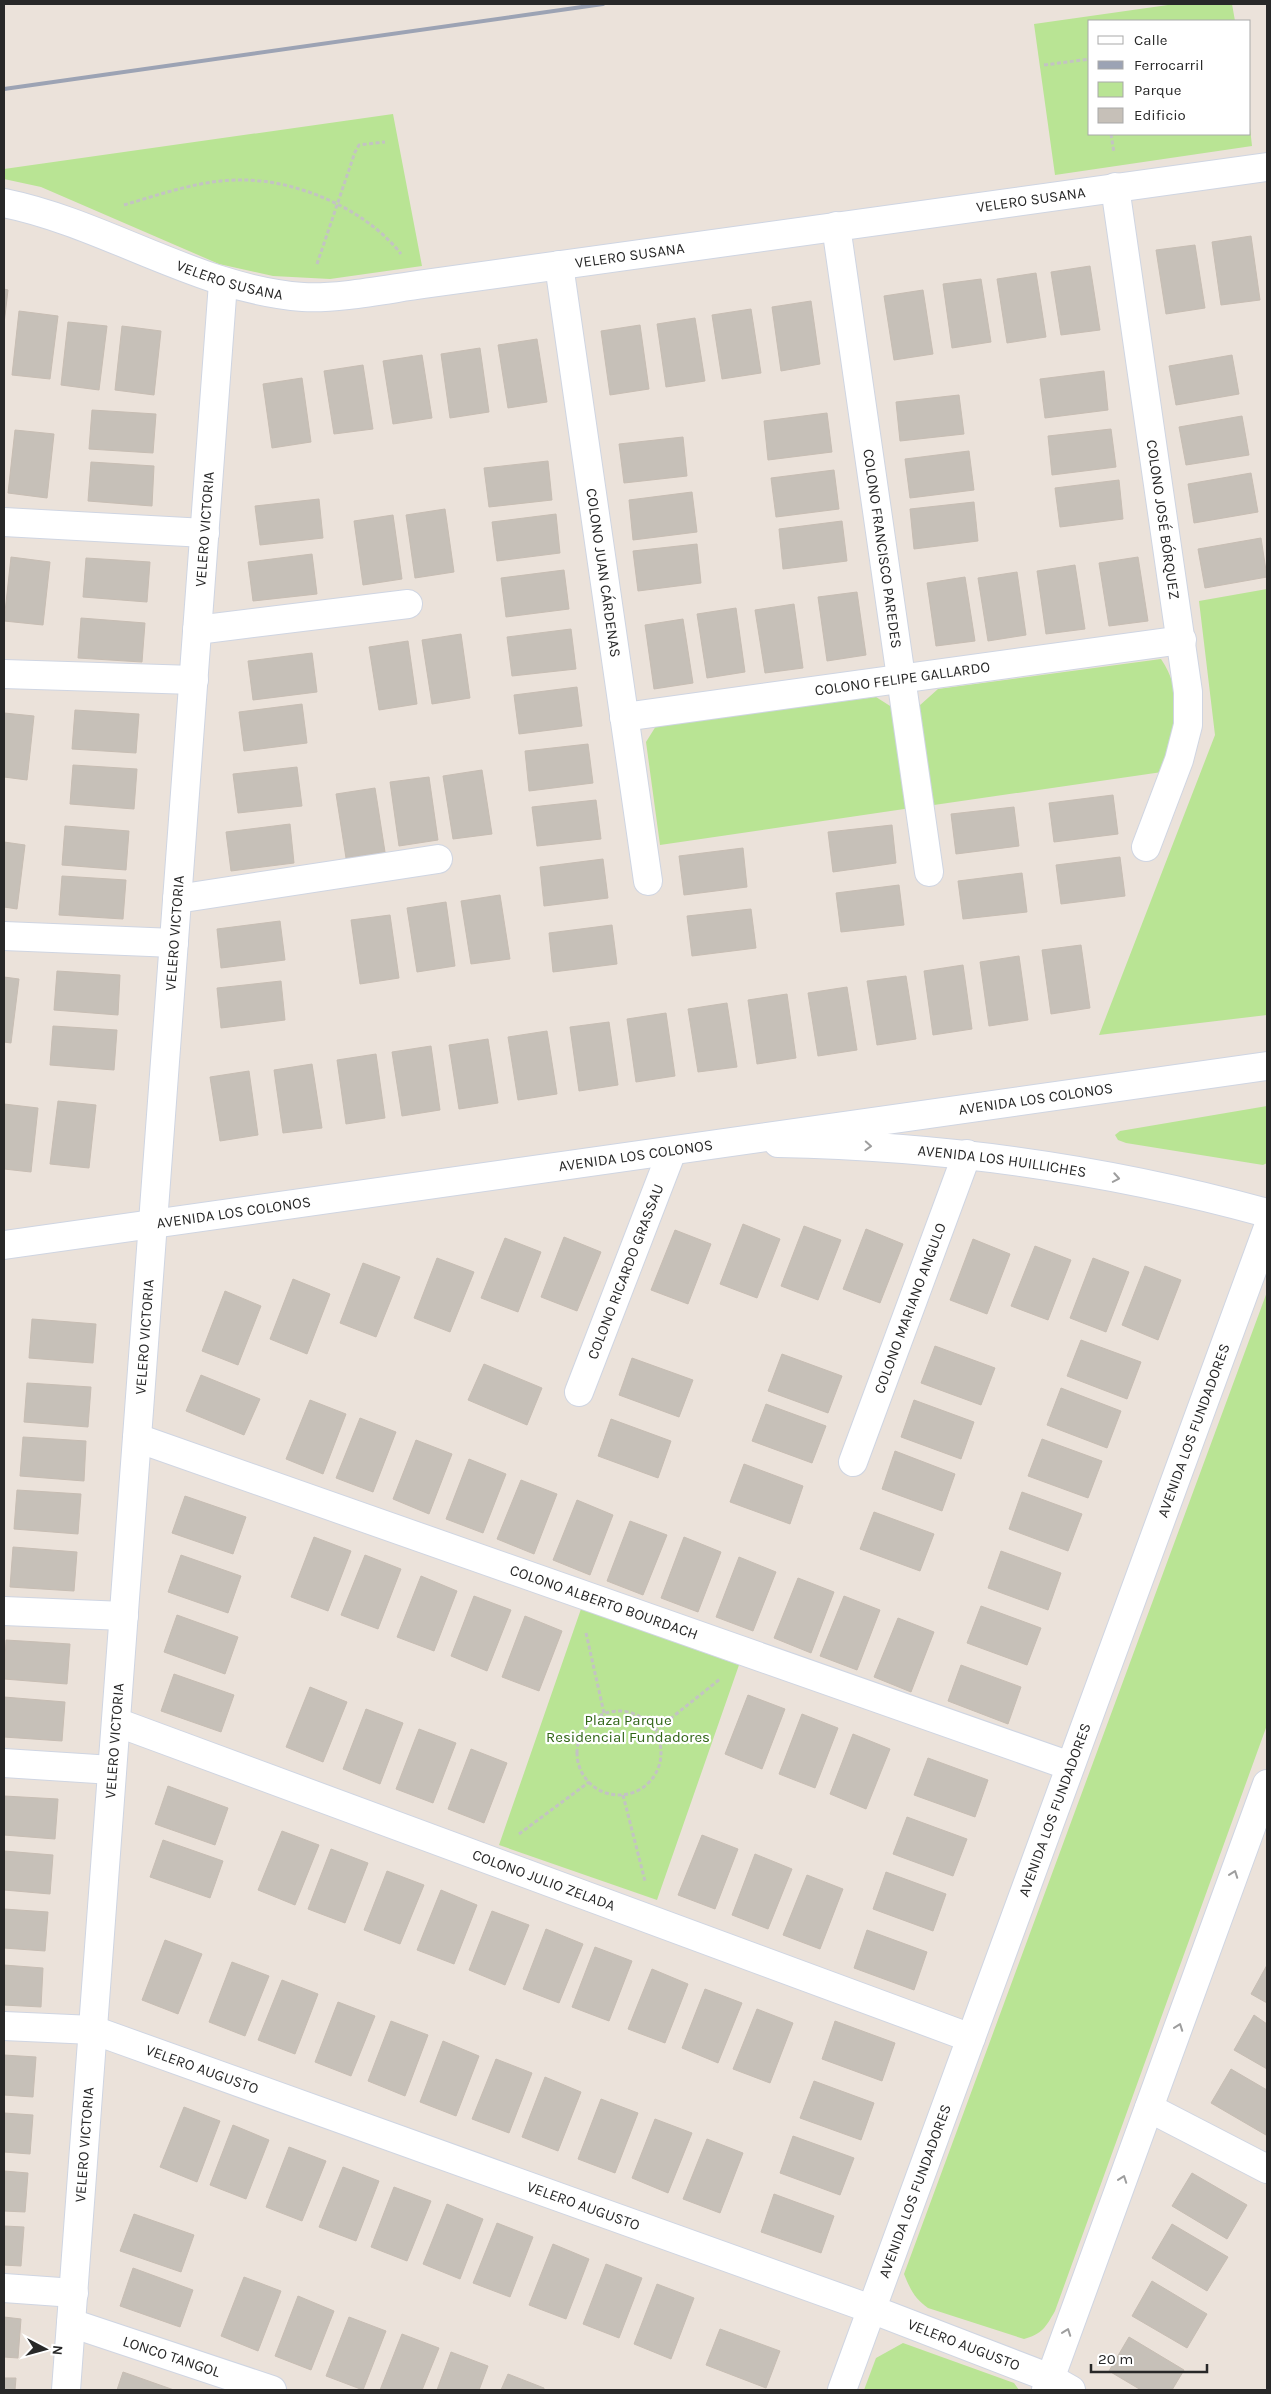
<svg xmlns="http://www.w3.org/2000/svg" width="1271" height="2394" viewBox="0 0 1271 2394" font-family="Karla,sans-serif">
  <rect width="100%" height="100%" fill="#ebe2da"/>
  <path fill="#b9e494" d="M1175,4h57l3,17h-145v113h160v-6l2,18 -197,29 -21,-151z
    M393,114l29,152 -92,13 -57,-3 -54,-12 -178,-77 -37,-8v-10z
    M1267,589v426l-168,20 116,-300 -16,-134z
    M1161,659c26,39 12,71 1,113l-228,33 -15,-99 19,-17z
    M876,697l22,14 13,97 -251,37 -14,-103 10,-16z
    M1267,1106v57l-4,2 -137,-22 -8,-3 -3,-5 5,-4z
    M1267,1292v433l-212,586c-9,16 -13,23 -31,28l-96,-31c-13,-9 -18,-19 -24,-34z
    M581,1609l158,56 -82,235 -158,-55z
    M903,2343l111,40 5,7h-155l12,-32z"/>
  <path fill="#c6c0b8" stroke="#c7bdb3" d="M1251,236l9,64 -39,5 -9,-63z
    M1195,245l10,63 -39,6 -10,-64z
    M1090,266l10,64 -39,5 -10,-63z
    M1036,273l10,64 -39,6 -10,-64z
    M981,279l10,63 -39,6 -9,-64z
    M4,289l4,1 -4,34z
    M923,290l10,64 -39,6 -10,-64z
    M811,301l9,63 -39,7 -9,-64z
    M751,309l10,64 -39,6 -10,-64z
    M19,311l39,5 -8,63 -38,-4z
    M695,318l10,63 -39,6 -9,-63z
    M68,322l39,4 -8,64 -38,-5z
    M640,325l9,64 -39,6 -9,-64z
    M122,326l39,5 -7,64 -39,-5z
    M537,339l10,63 -39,6 -10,-63z
    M480,348l9,64 -39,6 -9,-64z
    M422,355l10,63 -39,6 -10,-63z
    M1232,355l7,39 -63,11 -7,-39z
    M363,365l10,64 -39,5 -10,-63z
    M1104,371l4,39 -63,8 -5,-39z
    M302,378l9,64 -39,6 -9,-64z
    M959,395l5,39 -64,7 -4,-39z
    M92,410l64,4 -3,39 -64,-4z
    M827,413l5,39 -64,8 -4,-39z
    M1242,416l7,39 -63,10 -7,-38z
    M1111,429l5,38 -64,8 -4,-39z
    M15,430l39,4 -7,64 -39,-5z
    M683,437l4,39 -63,7 -5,-39z
    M969,451l5,39 -64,8 -5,-39z
    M548,461l4,39 -63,7 -5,-39z
    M91,462l63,4 -2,40 -64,-5z
    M834,470l5,39 -63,8 -5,-39z
    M1251,473l7,39 -64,11 -6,-39z
    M1119,480l4,39 -63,8 -5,-39z
    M692,492l5,40 -64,8 -4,-40z
    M319,499l4,39 -63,7 -5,-39z
    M974,502l4,39 -64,8 -4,-40z
    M445,509l9,63 -39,6 -9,-63z
    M556,514l4,39 -63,8 -5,-39z
    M393,515l9,64 -39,6 -9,-64z
    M842,521l5,40 -64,8 -4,-40z
    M1261,538l6,39 -62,11 -7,-39z
    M697,544l4,39 -63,8 -5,-40z
    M312,554l5,40 -64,7 -5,-39z
    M11,557l39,5 -7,63 -39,-4z
    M1138,557l10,64 -39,5 -10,-63z
    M86,558l64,4 -3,40 -64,-5z
    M1075,565l10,64 -39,5 -9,-63z
    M564,570l5,39 -63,8 -5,-39z
    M1017,572l9,63 -38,6 -10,-63z
    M965,577l10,64 -39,5 -9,-63z
    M857,592l9,63 -39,6 -9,-64z
    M794,604l9,64 -38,5 -10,-63z
    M736,608l9,64 -38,6 -10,-64z
    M81,618l64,5 -3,39 -64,-4z
    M683,619l10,64 -39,6 -9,-64z
    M571,629l5,40 -64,7 -5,-39z
    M461,634l9,64 -38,6 -10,-64z
    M408,641l9,63 -38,6 -10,-63z
    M312,653l5,39 -64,8 -5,-39z
    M577,687l5,39 -63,8 -5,-39z
    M302,704l5,39 -63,8 -5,-39z
    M75,710l64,4 -3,39 -64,-4z
    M4,713l30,3 -7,64 -23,-3z
    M588,744l5,39 -64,8 -4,-40z
    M73,765l64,4 -3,40 -64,-5z
    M297,767l5,39 -64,7 -5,-39z
    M482,770l10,64 -39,5 -10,-63z
    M429,777l9,63 -39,6 -9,-64z
    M375,788l10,64 -39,6 -10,-64z
    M1113,795l5,39 -64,8 -5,-39z
    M596,800l5,39 -64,7 -5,-39z
    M1014,807l5,39 -63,8 -5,-40z
    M290,824l4,39 -63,8 -5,-39z
    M892,825l4,38 -63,9 -5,-40z
    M65,826l64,5 -3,39 -64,-5z
    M4,842l21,3 -8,64 -13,-2z
    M743,848l4,39 -63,8 -5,-39z
    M1120,857l5,39 -64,8 -5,-39z
    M603,859l5,39 -64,8 -4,-39z
    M1022,873l5,39 -64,7 -5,-38z
    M62,876l64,4 -3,39 -64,-4z
    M899,885l5,40 -63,7 -5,-39z
    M500,895l10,64 -39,5 -10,-63z
    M446,902l9,64 -38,6 -10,-64z
    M751,909l5,39 -64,8 -5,-40z
    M390,915l9,63 -39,6 -9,-64z
    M280,921l5,39 -64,8 -4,-39z
    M612,925l5,39 -64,8 -4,-39z
    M1081,945l9,63 -39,6 -9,-64z
    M1019,956l9,64 -39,6 -9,-64z
    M963,965l9,64 -39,6 -9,-64z
    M57,971l63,4 -2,40 -64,-5z
    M906,976l10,63 -39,6 -10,-64z
    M4,977l15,2 -8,64 -7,-1z
    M281,981l4,39 -64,8 -4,-40z
    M847,987l10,63 -39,6 -10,-63z
    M787,994l9,64 -39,6 -9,-64z
    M727,1003l10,64 -39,5 -10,-63z
    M666,1013l9,63 -39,6 -9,-63z
    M609,1022l9,63 -39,6 -9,-64z
    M53,1026l64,4 -3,40 -64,-5z
    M547,1031l10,63 -39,6 -10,-63z
    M488,1039l10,64 -39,6 -10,-64z
    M431,1046l9,64 -38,6 -10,-64z
    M376,1054l9,64 -39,6 -9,-64z
    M312,1064l10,64 -39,5 -9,-63z
    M249,1071l9,64 -38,6 -10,-64z
    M58,1101l38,4 -7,63 -39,-4z
    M4,1104l34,4 -7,64 -27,-3z
    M743,1224l37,15 -23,59 -37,-14z
    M804,1226l37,14 -23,60 -37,-14z
    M866,1229l37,15 -23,59 -37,-14z
    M675,1230l36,14 -23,60 -37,-14z
    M564,1237l37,15 -24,59 -36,-14z
    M505,1238l36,14 -23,60 -37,-14z
    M973,1239l37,15 -23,60 -37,-14z
    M1035,1246l36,14 -23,60 -37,-14z
    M437,1258l37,14 -24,60 -36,-14z
    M1093,1258l36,14 -23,60 -36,-14z
    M363,1263l37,14 -24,60 -36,-14z
    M1145,1266l36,14 -23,60 -36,-15z
    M293,1279l37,15 -23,60 -37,-15z
    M225,1291l36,15 -23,59 -36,-14z
    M32,1319l64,5 -3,39 -64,-5z
    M1081,1340l60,22 -14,37 -60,-23z
    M935,1346l60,22 -14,37 -60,-22z
    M782,1354l60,22 -14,37 -60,-22z
    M632,1358l61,22 -14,37 -60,-22z
    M484,1364l58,24 -15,37 -59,-25z
    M201,1375l59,24 -16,36 -58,-24z
    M27,1383l64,4 -3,40 -64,-5z
    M1061,1388l60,23 -14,37 -60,-23z
    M310,1400l36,14 -23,60 -37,-15z
    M914,1400l60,22 -13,37 -60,-22z
    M766,1404l60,22 -14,37 -60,-22z
    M360,1418l36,14 -23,60 -37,-14z
    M611,1419l60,22 -13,37 -60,-22z
    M23,1437l63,4 -2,40 -64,-5z
    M1042,1439l60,22 -14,37 -60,-22z
    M416,1440l36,14 -23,60 -36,-15z
    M895,1451l60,23 -13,37 -60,-22z
    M469,1459l37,15 -23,59 -37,-14z
    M744,1464l59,22 -13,38 -60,-22z
    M521,1480l36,14 -23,60 -37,-15z
    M17,1490l64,4 -3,40 -64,-5z
    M1022,1492l60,22 -14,37 -59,-22z
    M185,1496l61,21 -13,37 -61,-21z
    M577,1500l36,15 -23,60 -37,-15z
    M874,1512l60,22 -14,37 -60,-22z
    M630,1521l37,14 -24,60 -36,-14z
    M314,1537l37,14 -23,60 -37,-14z
    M684,1537l37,15 -23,60 -37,-14z
    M13,1547l64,5 -3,39 -64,-4z
    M1001,1551l60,22 -13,37 -60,-22z
    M181,1555l60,21 -13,37 -60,-21z
    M365,1555l36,14 -23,60 -37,-14z
    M739,1557l37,15 -23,59 -37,-14z
    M421,1576l36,15 -23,60 -37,-14z
    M798,1578l36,14 -23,61 -37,-15z
    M474,1596l37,14 -24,61 -36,-15z
    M844,1596l36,14 -23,60 -37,-14z
    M981,1606l60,22 -14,37 -60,-22z
    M177,1615l61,22 -13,37 -61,-22z
    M525,1616l37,15 -23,60 -37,-14z
    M898,1618l36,14 -23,60 -37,-15z
    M6,1640l64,4 -3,40 -63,-5z
    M961,1665l60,22 -13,37 -60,-23z
    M174,1674l60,21 -13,37 -60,-21z
    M310,1687l37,15 -24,60 -37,-15z
    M748,1695l37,14 -23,60 -37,-15z
    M4,1697l61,5 -3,39 -58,-4z
    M366,1709l37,14 -23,61 -37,-15z
    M802,1714l36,14 -23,60 -36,-14z
    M419,1729l37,14 -23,60 -37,-14z
    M853,1734l37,15 -24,60 -36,-15z
    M471,1749l36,14 -23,60 -36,-14z
    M928,1758l60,22 -13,37 -61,-22z
    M168,1786l60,22 -13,37 -60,-21z
    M4,1796l54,3 -3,40 -51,-4z
    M907,1817l60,22 -14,37 -60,-22z
    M282,1831l37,14 -24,60 -37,-15z
    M702,1835l36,14 -23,60 -37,-14z
    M163,1840l60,21 -13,37 -60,-21z
    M331,1849l37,14 -23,60 -37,-14z
    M4,1851l49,4 -3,39 -46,-4z
    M755,1854l37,15 -24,60 -36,-14z
    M387,1871l37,14 -24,59 -36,-14z
    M886,1872l60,22 -13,37 -60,-22z
    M807,1875l36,14 -23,60 -37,-14z
    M441,1890l36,15 -23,59 -37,-14z
    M4,1909l44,3 -3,39 -41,-3z
    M492,1911l37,14 -24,60 -36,-15z
    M546,1929l37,15 -24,59 -36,-14z
    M867,1930l60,22 -13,38 -60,-22z
    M165,1940l37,14 -24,60 -36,-14z
    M595,1947l37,14 -23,60 -37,-14z
    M232,1962l37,14 -24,60 -36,-14z
    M4,1965l39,3 -2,39 -37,-2z
    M1267,1965v38l-16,-9z
    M652,1969l36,15 -23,59 -37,-14z
    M282,1980l36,14 -23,60 -37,-14z
    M705,1989l37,14 -24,60 -36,-15z
    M338,2002l37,14 -24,60 -36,-14z
    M757,2009l36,14 -23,60 -37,-14z
    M1254,2015l13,9v45l-33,-19z
    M391,2021l37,14 -23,61 -37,-15z
    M835,2021l60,22 -13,38 -60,-22z
    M443,2041l36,15 -23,60 -36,-14z
    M4,2055l32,2 -3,40 -29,-2z
    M496,2059l36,14 -23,60 -37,-14z
    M1231,2069l36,21 -1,45 -55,-32z
    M545,2077l36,15 -23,59 -36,-14z
    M814,2081l60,22 -13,37 -61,-22z
    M601,2099l37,14 -23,60 -37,-14z
    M184,2107l36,14 -23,61 -37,-15z
    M4,2113l29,2 -3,39 -26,-2z
    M655,2119l37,14 -24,60 -36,-15z
    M233,2125l36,15 -23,59 -36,-14z
    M793,2136l61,22 -14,37 -60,-22z
    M707,2139l36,14 -23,60 -37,-14z
    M289,2147l37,14 -24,60 -36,-14z
    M343,2167l36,14 -23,60 -37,-14z
    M4,2171l24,2 -3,39 -21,-1z
    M1192,2173l55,32 -20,34 -55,-33z
    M394,2187l37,14 -24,60 -36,-14z
    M774,2194l60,22 -13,37 -60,-21z
    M447,2204l36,15 -23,60 -37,-15z
    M134,2214l60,21 -13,37 -61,-21z
    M497,2223l36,14 -23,60 -37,-14z
    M1172,2224l56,33 -21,34 -55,-33z
    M4,2226l20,1 -3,39 -17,-1z
    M553,2244l36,15 -23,60 -37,-14z
    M606,2264l36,14 -23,60 -36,-14z
    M133,2268l60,22 -13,37 -60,-21z
    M244,2277l37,14 -23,60 -37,-15z
    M1152,2281l55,33 -20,34 -55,-32z
    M657,2284l37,14 -23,61 -37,-15z
    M298,2296l36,15 -23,59 -36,-14z
    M4,2317l17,2 -3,39 -14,-1z
    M349,2317l37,14 -23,59 -37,-14z
    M720,2329l60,22 -14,37 -60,-23z
    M402,2334l37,14 -17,42h-42z
    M1129,2337l55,33 -12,20h-31l-32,-19z
    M451,2352l37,14 -9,24h-42z
    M123,2372l51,18h-57z
    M508,2374l36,14v2h-43z
    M4,2378h12l-1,12h-11z"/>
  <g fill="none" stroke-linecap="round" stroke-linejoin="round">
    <g stroke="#cfd5e2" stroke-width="30">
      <g id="street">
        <path id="s1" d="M1115,187l73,505v33l-9,35 -33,87"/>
        <path id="s2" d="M4,203c103,21 193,86 299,94 36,2 84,-8 121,-13l843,-117"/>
        <path id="s3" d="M836,226l93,646"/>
        <path id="s4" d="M559,265l89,616"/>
        <path d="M4,522l201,11"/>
        <path d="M197,630l211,-26"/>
        <path d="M4,674l190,6"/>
        <path id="s5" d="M624,717l558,-77"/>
        <path d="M177,899l261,-40"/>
        <path d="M4,936l170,7"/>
        <path id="s6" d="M778,1143c166,3 330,26 489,70"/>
        <path id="s7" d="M579,1392l93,-241"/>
        <path id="s8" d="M137,1438l933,328"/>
        <path id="s9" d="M853,1462l114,-308"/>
        <path d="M4,1611l120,5"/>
        <path id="s10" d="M116,1722l855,316"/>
        <path d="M4,1763l108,7"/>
        <path id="s11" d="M4,2026l89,4 778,279 179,69 21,12"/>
        <path d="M1149,2108l118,61"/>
        <path d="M4,2288l70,5"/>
        <path id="s12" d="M71,2323l201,67"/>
        <path id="s13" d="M66,2390l157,-2107"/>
        <path id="s14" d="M842,2390l425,-1160"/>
        <path d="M1046,2390l221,-606"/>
      </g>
    </g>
    <g stroke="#cfd5e2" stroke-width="30">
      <g id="secondary">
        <path id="s15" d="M4,1245l1263,-179"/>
      </g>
    </g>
    <path stroke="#c3c3c3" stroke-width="3" stroke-dasharray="4 2.5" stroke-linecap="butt" d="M1044,65l46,-6
      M1111,134l3,19
      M124,205c37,-11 80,-26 119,-25 55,0 124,30 158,74
      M317,264l38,-112 4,-7 26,-3
      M586,1633l18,80
      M577 1753a42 42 0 1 1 84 0a42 42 0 1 1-84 0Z
      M655,1731l65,-52
      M623,1795l22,86
      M519,1834l70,-52"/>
    <use href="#street" stroke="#fff" stroke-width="28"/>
    <use href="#secondary" stroke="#fff" stroke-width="28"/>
    <path stroke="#9ca3b4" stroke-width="4" d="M4,89l599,-85"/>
  </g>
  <defs><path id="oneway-chevron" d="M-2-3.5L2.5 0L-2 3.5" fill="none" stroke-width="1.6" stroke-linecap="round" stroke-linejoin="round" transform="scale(1.25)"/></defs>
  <g stroke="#9e9e9e">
    <use href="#oneway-chevron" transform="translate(868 1146) rotate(3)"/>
    <use href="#oneway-chevron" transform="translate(1116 1178) rotate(10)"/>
    <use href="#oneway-chevron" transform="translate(1234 1874) rotate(-70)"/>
    <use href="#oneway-chevron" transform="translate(1179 2027) rotate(-70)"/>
    <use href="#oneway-chevron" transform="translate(1123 2179) rotate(-70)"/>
    <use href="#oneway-chevron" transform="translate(1067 2332) rotate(-70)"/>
  </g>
  <g text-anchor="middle" stroke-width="4.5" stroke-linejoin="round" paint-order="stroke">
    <g font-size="15" fill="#282828" stroke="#fff">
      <text dy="5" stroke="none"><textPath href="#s2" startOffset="1049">VELERO SUSANA</textPath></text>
      <text dy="5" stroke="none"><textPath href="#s2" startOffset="644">VELERO SUSANA</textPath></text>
      <text dy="5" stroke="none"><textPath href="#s2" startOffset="239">VELERO SUSANA</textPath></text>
      <text dy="5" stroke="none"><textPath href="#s1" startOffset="336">COLONO JOSÉ BÓRQUEZ</textPath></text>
      <text dy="5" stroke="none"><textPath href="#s13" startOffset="1866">VELERO VICTORIA</textPath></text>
      <text dy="5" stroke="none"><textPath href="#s3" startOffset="326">COLONO FRANCISCO PAREDES</textPath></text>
      <text dy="5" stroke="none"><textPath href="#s4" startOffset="311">COLONO JUAN CÁRDENAS</textPath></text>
      <text dy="5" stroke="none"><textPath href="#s5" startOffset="281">COLONO FELIPE GALLARDO</textPath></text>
      <text dy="5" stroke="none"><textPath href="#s13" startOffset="1461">VELERO VICTORIA</textPath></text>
      <text dy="5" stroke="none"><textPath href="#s15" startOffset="1042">AVENIDA LOS COLONOS</textPath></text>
      <text dy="5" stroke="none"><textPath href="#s15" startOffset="638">AVENIDA LOS COLONOS</textPath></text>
      <text dy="5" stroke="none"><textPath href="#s6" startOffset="225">AVENIDA LOS HUILLICHES</textPath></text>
      <text dy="5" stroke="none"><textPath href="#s15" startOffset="232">AVENIDA LOS COLONOS</textPath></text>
      <text dy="5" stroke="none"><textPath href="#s7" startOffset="129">COLONO RICARDO GRASSAU</textPath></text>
      <text dy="5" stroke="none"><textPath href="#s9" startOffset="164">COLONO MARIANO ANGULO</textPath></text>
      <text dy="5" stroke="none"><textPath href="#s13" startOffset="1056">VELERO VICTORIA</textPath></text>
      <text dy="5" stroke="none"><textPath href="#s14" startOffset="1022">AVENIDA LOS FUNDADORES</textPath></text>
      <text dy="5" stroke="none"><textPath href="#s8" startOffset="495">COLONO ALBERTO BOURDACH</textPath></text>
      <text dy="5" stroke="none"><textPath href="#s13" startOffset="651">VELERO VICTORIA</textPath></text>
      <text dy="5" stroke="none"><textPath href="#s14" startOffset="618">AVENIDA LOS FUNDADORES</textPath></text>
      <text dy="5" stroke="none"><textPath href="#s10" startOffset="456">COLONO JULIO ZELADA</textPath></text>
      <text dy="5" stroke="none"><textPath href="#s11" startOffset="205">VELERO AUGUSTO</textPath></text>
      <text dy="5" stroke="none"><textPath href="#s13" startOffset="246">VELERO VICTORIA</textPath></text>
      <text dy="5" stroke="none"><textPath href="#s14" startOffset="212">AVENIDA LOS FUNDADORES</textPath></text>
      <text dy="5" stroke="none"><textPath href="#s11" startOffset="610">VELERO AUGUSTO</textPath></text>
      <text dy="5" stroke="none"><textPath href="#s11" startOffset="1015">VELERO AUGUSTO</textPath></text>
      <text dy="5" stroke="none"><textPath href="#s12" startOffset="106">LONCO TANGOL</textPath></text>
    </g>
    <g font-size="15" fill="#316618" stroke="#fff">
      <text x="628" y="1725">Plaza Parque<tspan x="628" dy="17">Residencial Fundadores</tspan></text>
    </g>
  </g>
  <rect width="1271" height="2394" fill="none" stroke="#282828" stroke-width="10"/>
  <rect x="1088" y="20" width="162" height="115" fill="#ffffff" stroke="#a9a9a9"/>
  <rect x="1098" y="36" width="25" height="8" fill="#ffffff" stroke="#a9a9a9"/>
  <text x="1134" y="45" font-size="15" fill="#282828">Calle</text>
  <rect x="1098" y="61" width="25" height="8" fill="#9ca3b4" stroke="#a9a9a9"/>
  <text x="1134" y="70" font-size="15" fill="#282828">Ferrocarril</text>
  <rect x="1098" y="82" width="25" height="15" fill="#b9e494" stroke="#a9a9a9"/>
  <text x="1134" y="95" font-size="15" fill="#282828">Parque</text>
  <rect x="1098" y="108" width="25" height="15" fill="#c6c0b8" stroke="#a9a9a9"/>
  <text x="1134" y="120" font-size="15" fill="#282828">Edificio</text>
  <g transform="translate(45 2349) rotate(96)" stroke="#ffffff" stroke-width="4" paint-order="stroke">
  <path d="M0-4L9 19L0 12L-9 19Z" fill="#282828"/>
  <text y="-8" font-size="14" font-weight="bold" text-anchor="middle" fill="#282828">N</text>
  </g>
  <path d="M1091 2364v8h116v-8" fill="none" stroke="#282828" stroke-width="2.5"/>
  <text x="1098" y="2364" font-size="15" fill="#282828" stroke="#ffffff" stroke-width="4" paint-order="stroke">20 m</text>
</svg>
